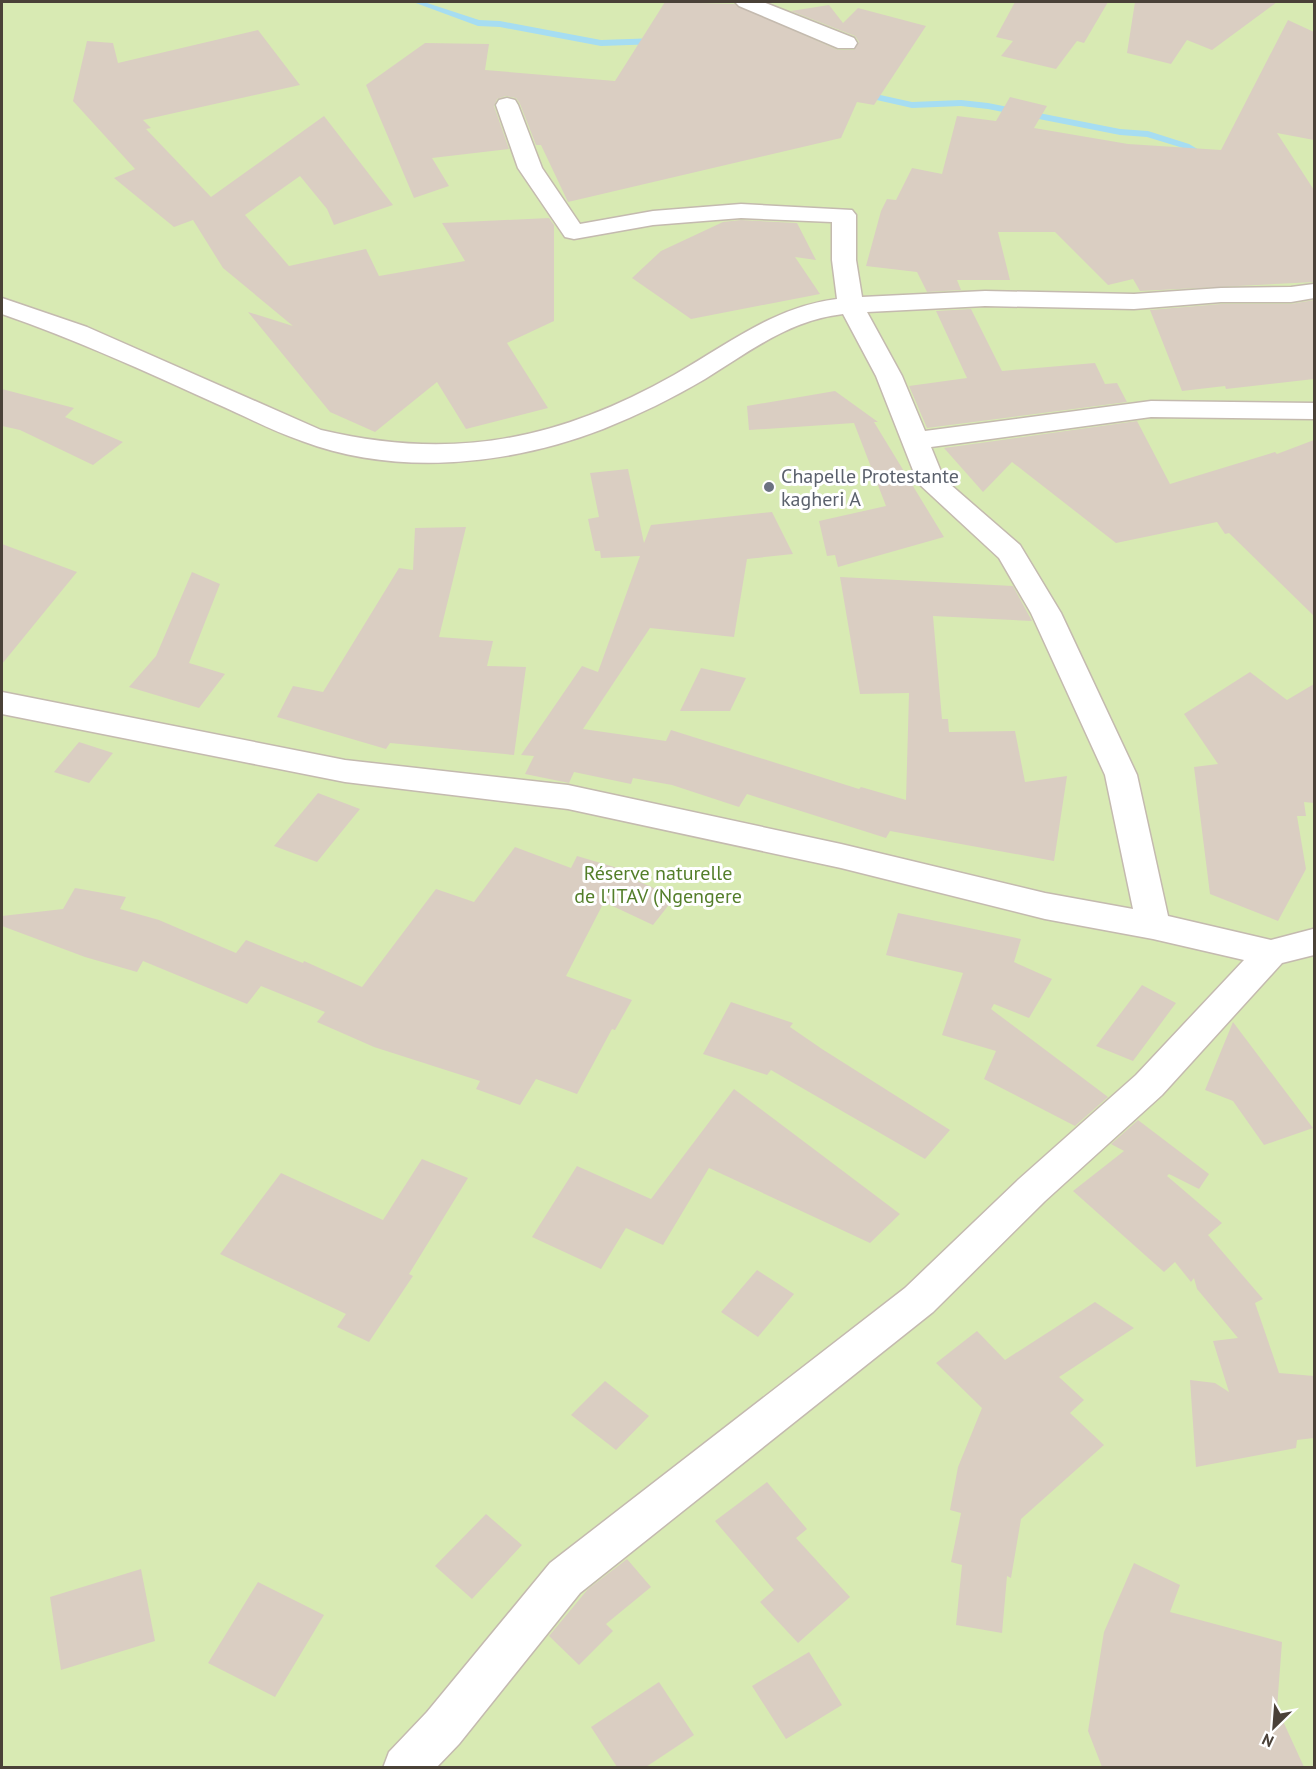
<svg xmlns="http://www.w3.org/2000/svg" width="1316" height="1769" viewBox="0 0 1316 1769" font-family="'PT Sans',sans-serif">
  <rect width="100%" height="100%" fill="#f5f1ea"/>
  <path fill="#d8eab3" d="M2,2h1312v1765h-1312z"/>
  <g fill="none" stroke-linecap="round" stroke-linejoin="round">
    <path fill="#a6ddf2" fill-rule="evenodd" d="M413,2h11l55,18 21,1 101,19 57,-2 4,3 -4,3 -57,2 -101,-19 -22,-1z
      M862,91l50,11 49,-2 27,3 132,26 28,2 41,13 22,13 -8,2 -20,-11 -36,-11 -27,-2 -132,-26 -27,-3 -49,2 -53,-12v-4z"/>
  </g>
  <path fill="#dacec2" d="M665,2l69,2 104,46h16l5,-8 -4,-6 -64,-25 38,-6 14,18 15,-15 68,18 -52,79 -17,-3 -16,36 -273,64 -27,-57h-5l-16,-41 -4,-6 -10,-2 -9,3 -3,7 15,43 -77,9 17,28 -35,12 -48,-113 59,-42 64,1 -4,26 130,11z
    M1015,2h93l-24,41 -7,-2 -21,28 -55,-13 12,-15 -17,-4z
    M1135,2h142l-65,48 -25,-10 -16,24 -44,-11z
    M1288,20l26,12v108l-37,-7 37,57v92l-174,9 -7,-12 -25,6 -53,-53h-57l12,48h-53l4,10 -34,2 -10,-20 -51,-6 15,-55 6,-12 9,1 16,-32 30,6 15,-58 39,5 14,-24 37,9 -13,22 94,16 93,6z
    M258,30l42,55 -157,35 8,8 -5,1 65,68 113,-81 69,89 -59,20 -7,-16 -27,-33 -55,39 44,51 77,-17 13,27 86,-15 -23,-38 107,-5 5,7v96l-47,22 41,65 -82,21 -29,-47 -62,50 -45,-20 -82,-100 45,14 -70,-58 -30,-48 -19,7 -60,-49 21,-9 -62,-68 14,-60 26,2 5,20z
    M741,220l56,3 19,37 -21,-3 25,37 -129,25 -59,-41 29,-27 62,-29z
    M1314,300v79l-88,10 -1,-3 -43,5 -32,-81 71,-6h70z
    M971,309l31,62 93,-8 10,21 12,-1 10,19 -200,26 -18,-42 58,-8 -31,-67z
    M2,389l72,19 -9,9 58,25 -30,23 -73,-35 -18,-4z
    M835,391l43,31h-4l70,115 -106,30 -3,-12 -8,1 -8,-35 67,-15 -32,-83 -105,7 -2,-24z
    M1137,421l33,63 105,-32 2,2 37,-14v176l-85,-83 -4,1 -8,-12 -101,21 -104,-81 -29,30 -39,-44z
    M628,469l16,74 7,-18 121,-13 21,42 -46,5 -13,78 -84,-9 -67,101 83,12 5,-11 188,59 2,-2 45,13 3,-107 -49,1 -20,-117 173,9 19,35 -99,-5 9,103h6l1,13 66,-1 10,51 42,-6 -13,85 -164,-30 -4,7 -139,-44 -8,13 -67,-22 -39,-7 -2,6 -57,-12 -5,11 -44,-9 9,-18 -13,-1 61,-89 16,6 42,-116 -39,2 -1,-7h-5l-7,-32 11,-2 -9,-44z
    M466,527l-27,110 54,4 -6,25 39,1 -12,88 -124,-12 -4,6 -109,-32 16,-31 30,6 76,-124 14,2 2,-42z
    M2,544l75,28 -75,92z
    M192,572l28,12 -31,79 36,11 -26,34 -70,-21 27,-31z
    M701,668l45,10 -16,33h-50z
    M1250,672l37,28 27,-16v119l-10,-1 2,14h-9l9,53 -28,52 -68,-27 -16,-127 24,-3 -34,-50z
    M79,742l34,11 -24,30 -35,-11z
    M318,793l42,16 -43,53 -43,-16z
    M515,847l56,21 6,-12 44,13 -2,4 56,24 -22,28 -49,-23 -38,74 66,24 -17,30 -3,-1 -35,65 -41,-15 -16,26 -44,-16 4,-8 -106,-34 -57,-25 8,-10 -64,-26 -14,18 -104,-43 -6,11 -52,-15 -83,-31v-10l61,-7 12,-21 51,9 -6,12 39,11 77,33 10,-13 57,23 1,-2 58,26 74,-98 38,13z
    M898,913l123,26 -7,23 38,17 -23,39 -35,-14 -3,5 117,88 -33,29 -91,-47 12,-28 -54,-16 21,-62 -77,-18z
    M1142,985l34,18 -43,58 -37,-15z
    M731,1002l62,21 -3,4 32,22 128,81 -25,29 -154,-89 -4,5 -64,-21z
    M1233,1022l80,106 -49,17 -31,-44 -28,-11z
    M734,1089l166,125 -30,29 -161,-75 -46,77 -37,-17 -25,41 -69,-32 45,-71 74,33z
    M1138,1120l71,54 -10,15 -30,-15 -2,2 55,47 -14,12 55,64 -8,4 24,70 35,3v62l-17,2 -1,8 -100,19 -6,-87 25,3 14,9 -16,-51 25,-3 -41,-49 -3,-11 -3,4 -16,-20 -11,10 -91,-81 51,-40 -13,-7z
    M422,1159l46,19 -59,96 4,2 -44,66 -32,-15 9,-13 -126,-60 61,-81 102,47z
    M757,1270l37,24 -36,43 -37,-25z
    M1095,1302l39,26 -75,49 25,23 -14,13 34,32 -83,74 -10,59 -4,-2 -5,57 -46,-8 6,-60 -11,-3 10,-49 -11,-3 8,-43 24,-59 -46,-45 41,-32 28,29z
    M605,1381l44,35 -33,34 -45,-35z
    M767,1482l40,47 -11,9 54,59 -52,46 -38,-41 14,-12 -59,-69z
    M486,1514l36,31 -50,54 -37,-33z
    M627,1559l24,28 -45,37 7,7 -34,34 -30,-29 39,-47z
    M1134,1563l46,22 -10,27 112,30 -5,66 27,59h-202l-14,-36 16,-99z
    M141,1569l14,72 -94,29 -11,-73z
    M258,1582l66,33 -49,82 -67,-34z
    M809,1652l33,53 -56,34 -34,-53z
    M659,1682l35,53 -48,32h-29l-26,-40z"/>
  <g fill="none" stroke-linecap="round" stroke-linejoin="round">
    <g stroke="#c4baaf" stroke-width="3">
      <path id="street" d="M735,2h28l91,36 3,5 -3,5h-16l-99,-42z
        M507,98l8,2 3,5 24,63 38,56 73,-13 88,-7 111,6 4,5v45l6,37 123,-6 149,3 87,-6 70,-1 23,-3v14l-23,4h-70l-87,7 -149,-3 -118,6 35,64 23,55 226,-30 163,2v16l-163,-2 -220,30 13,32 76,66 41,68 76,162 31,141 103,24 42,-11 1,26 -32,8 -120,132 -117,106 -112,111 -353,281 -121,151 -23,24h-53l6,-16 38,-40 123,-149 355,-275 114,-109 117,-104 108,-115 -91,-21 -108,-20 -204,-51 -273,-59 -223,-27 -343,-68v-22l343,68 223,25 273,59 204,49 88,16 -28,-134 -74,-162 -32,-55 -81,-75 -42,-107 -33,-62c-54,6 -94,38 -138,65 -32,19 -67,36 -102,50 -93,36 -206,48 -301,12 -30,-10 -59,-26 -87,-38 -71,-32 -140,-64 -213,-89v-16l85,29 234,103c131,31 236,11 353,-55 54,-31 100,-68 163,-76l-5,-39v-38l-91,-4 -88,7 -79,14 -9,-2 -47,-69 -22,-63 3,-5z"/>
    </g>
    <use href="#street" fill="#fff" fill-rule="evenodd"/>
  </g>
  <circle fill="#6b7280" stroke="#fff" stroke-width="2" cx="769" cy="487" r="6"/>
  <g text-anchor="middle" stroke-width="6" stroke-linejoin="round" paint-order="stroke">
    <g font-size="20" fill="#5b616d" stroke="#fff" text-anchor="start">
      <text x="781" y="483">Chapelle Protestante<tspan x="781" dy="23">kagheri A</tspan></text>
    </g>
    <g font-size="20" fill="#537e29" stroke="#fff">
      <text x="658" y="880">Réserve naturelle<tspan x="658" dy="23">de l'ITAV (Ngengere</tspan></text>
    </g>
  </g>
  <rect width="1316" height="1769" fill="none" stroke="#4a4138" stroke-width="6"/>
  <g transform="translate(1274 1727) rotate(205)" stroke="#ffffff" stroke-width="4.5" paint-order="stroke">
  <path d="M0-4.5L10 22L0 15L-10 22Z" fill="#4a4138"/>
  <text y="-9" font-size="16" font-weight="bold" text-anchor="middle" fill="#4a4138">N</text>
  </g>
</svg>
